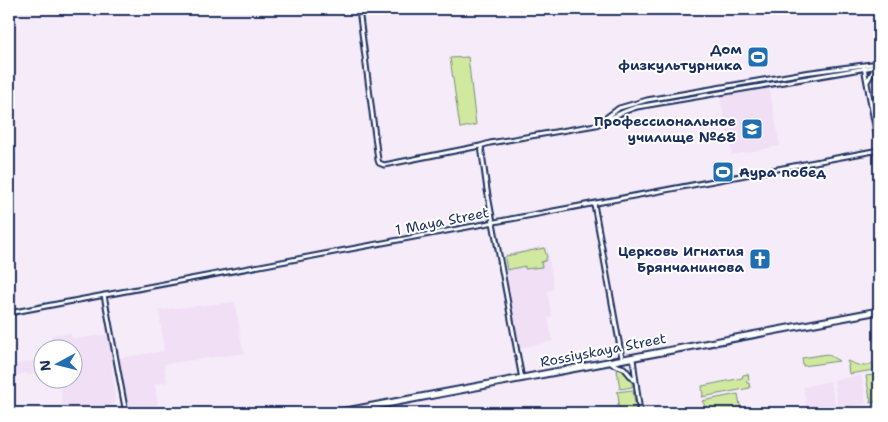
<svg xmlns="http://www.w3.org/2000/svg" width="888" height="422" viewBox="0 0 888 422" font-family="'Shantell Sans',sans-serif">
  <rect width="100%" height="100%" fill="#f6ecf9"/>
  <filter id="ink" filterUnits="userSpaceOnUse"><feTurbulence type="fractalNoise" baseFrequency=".02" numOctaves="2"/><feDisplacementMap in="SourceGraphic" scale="10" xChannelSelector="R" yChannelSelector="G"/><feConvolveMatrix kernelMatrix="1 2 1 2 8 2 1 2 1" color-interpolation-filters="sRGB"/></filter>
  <g filter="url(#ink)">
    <path fill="#f0dff5" d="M769,86l11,60 -48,9 -12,-59z
      M538,247h9l7,42 -7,2 5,26 -4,1 5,23 -33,7 -16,-90 8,-5z
      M235,302l7,44 3,7 -81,11 3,18 -12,2 3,22 -29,7 -11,-55 46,-7 -5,-41z
      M70,333l3,6 36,-5 6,68 -1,2 -3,1 1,3 9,-1 1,6h-53l-1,-6 -6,-1 -2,-26h12v-30l-25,-1h5l-1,-14z
      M36,358h2l3,4 1,10 -14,3 -1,-2 -18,4v-11l28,-6z
      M861,375l5,27 -1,2 -27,3 -4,-27z
      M830,381l6,27 -28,5 -5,-26z"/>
    <path fill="#d1e99e" stroke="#768c7e" d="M468,57l8,68 -16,3 -10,-70z
      M544,248l3,9 -2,4 -4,1 1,5 -17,2v-3l-18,4 -2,-12 1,-2z
      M827,354l12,7 -36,5 -1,-8z
      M847,361c9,3 19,9 26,1l1,8 -25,4 -1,-8 1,-1z
      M620,367c7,4 14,12 12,20l-12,2 -3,-18z
      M748,374l1,6 -3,1 1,2h2l1,5 -48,9 1,-2 -1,-9 40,-8 1,-3z
      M875,375l4,26 -9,2 1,-5h-1l-4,-22z
      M633,390l3,20 -10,3 -9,-8 2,-2 -1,-9 -2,-2z
      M738,394l3,17 -6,2h-14l-4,-2 -11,2 -2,-9 -2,-3z"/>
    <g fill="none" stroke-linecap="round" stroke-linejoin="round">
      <g stroke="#1b2f5e" stroke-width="7">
        <path id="secondary" d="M359,9l19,151 1,3 5,2 96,-19 10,-3 106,-18c14,-6 26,-14 41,-18l242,-41
          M864,67l15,81
          M867,82l9,-16
          M599,123l20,-15 28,-8 157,-27 75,-10
          M481,146l6,44 35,189
          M594,204l28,154
          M104,295l22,118
          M9,313l870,-163
          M633,359l7,54
          M612,364l12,4 10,12
          M330,413l549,-103
          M344,413l535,-101"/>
      </g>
      <use href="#secondary" stroke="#fff" stroke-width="3"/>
    </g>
  </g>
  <defs>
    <g id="stadium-square" transform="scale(1.125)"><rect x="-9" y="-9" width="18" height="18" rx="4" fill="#1f6fb2" stroke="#fff"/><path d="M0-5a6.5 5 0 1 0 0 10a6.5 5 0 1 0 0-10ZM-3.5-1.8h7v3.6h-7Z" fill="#fff"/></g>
    <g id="university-square" transform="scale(1.125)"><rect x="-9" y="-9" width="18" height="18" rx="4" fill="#1f6fb2" stroke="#fff"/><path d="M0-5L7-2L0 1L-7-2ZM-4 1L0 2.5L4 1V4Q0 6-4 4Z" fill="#fff"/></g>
    <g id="church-square" transform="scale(1.125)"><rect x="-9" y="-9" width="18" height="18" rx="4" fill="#1f6fb2" stroke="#fff"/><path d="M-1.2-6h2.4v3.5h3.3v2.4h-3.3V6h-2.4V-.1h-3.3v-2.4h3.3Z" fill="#fff"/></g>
  </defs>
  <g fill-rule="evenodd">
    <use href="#stadium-square" x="758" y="57"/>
    <use href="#university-square" x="752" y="129"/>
    <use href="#stadium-square" x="723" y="172"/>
    <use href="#church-square" x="760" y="259"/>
  </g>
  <g text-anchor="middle" stroke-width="4" stroke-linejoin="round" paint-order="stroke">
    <g font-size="14" font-weight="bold" fill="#1b2f5e" stroke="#fff" text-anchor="end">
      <text x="742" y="54">Дом<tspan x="742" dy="16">физкультурника</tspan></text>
      <text x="736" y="126">Профессиональное<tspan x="736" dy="16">училище №68</tspan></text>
      <text x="739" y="177" text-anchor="start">Аура побед</text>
      <text x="744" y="256">Церковь Игнатия<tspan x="744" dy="16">Брянчанинова</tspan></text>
    </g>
    <g font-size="14" fill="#1b2f5e" stroke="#fff">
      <text transform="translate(442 221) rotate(-11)" y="5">1 Maya Street</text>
      <text transform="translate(603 350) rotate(-11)" y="5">Rossiyskaya Street</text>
    </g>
  </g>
  <rect width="888" height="422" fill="none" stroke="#fff" stroke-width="30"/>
  <rect x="15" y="15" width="858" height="392" fill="none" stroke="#1b2f5e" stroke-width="2" filter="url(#ink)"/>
  <g transform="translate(58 364) rotate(263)"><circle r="24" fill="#ffffff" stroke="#a4acbf"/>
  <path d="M0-4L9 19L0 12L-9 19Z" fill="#1f6fb2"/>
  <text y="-8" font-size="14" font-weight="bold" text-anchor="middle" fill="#1b2f5e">N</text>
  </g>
</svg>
